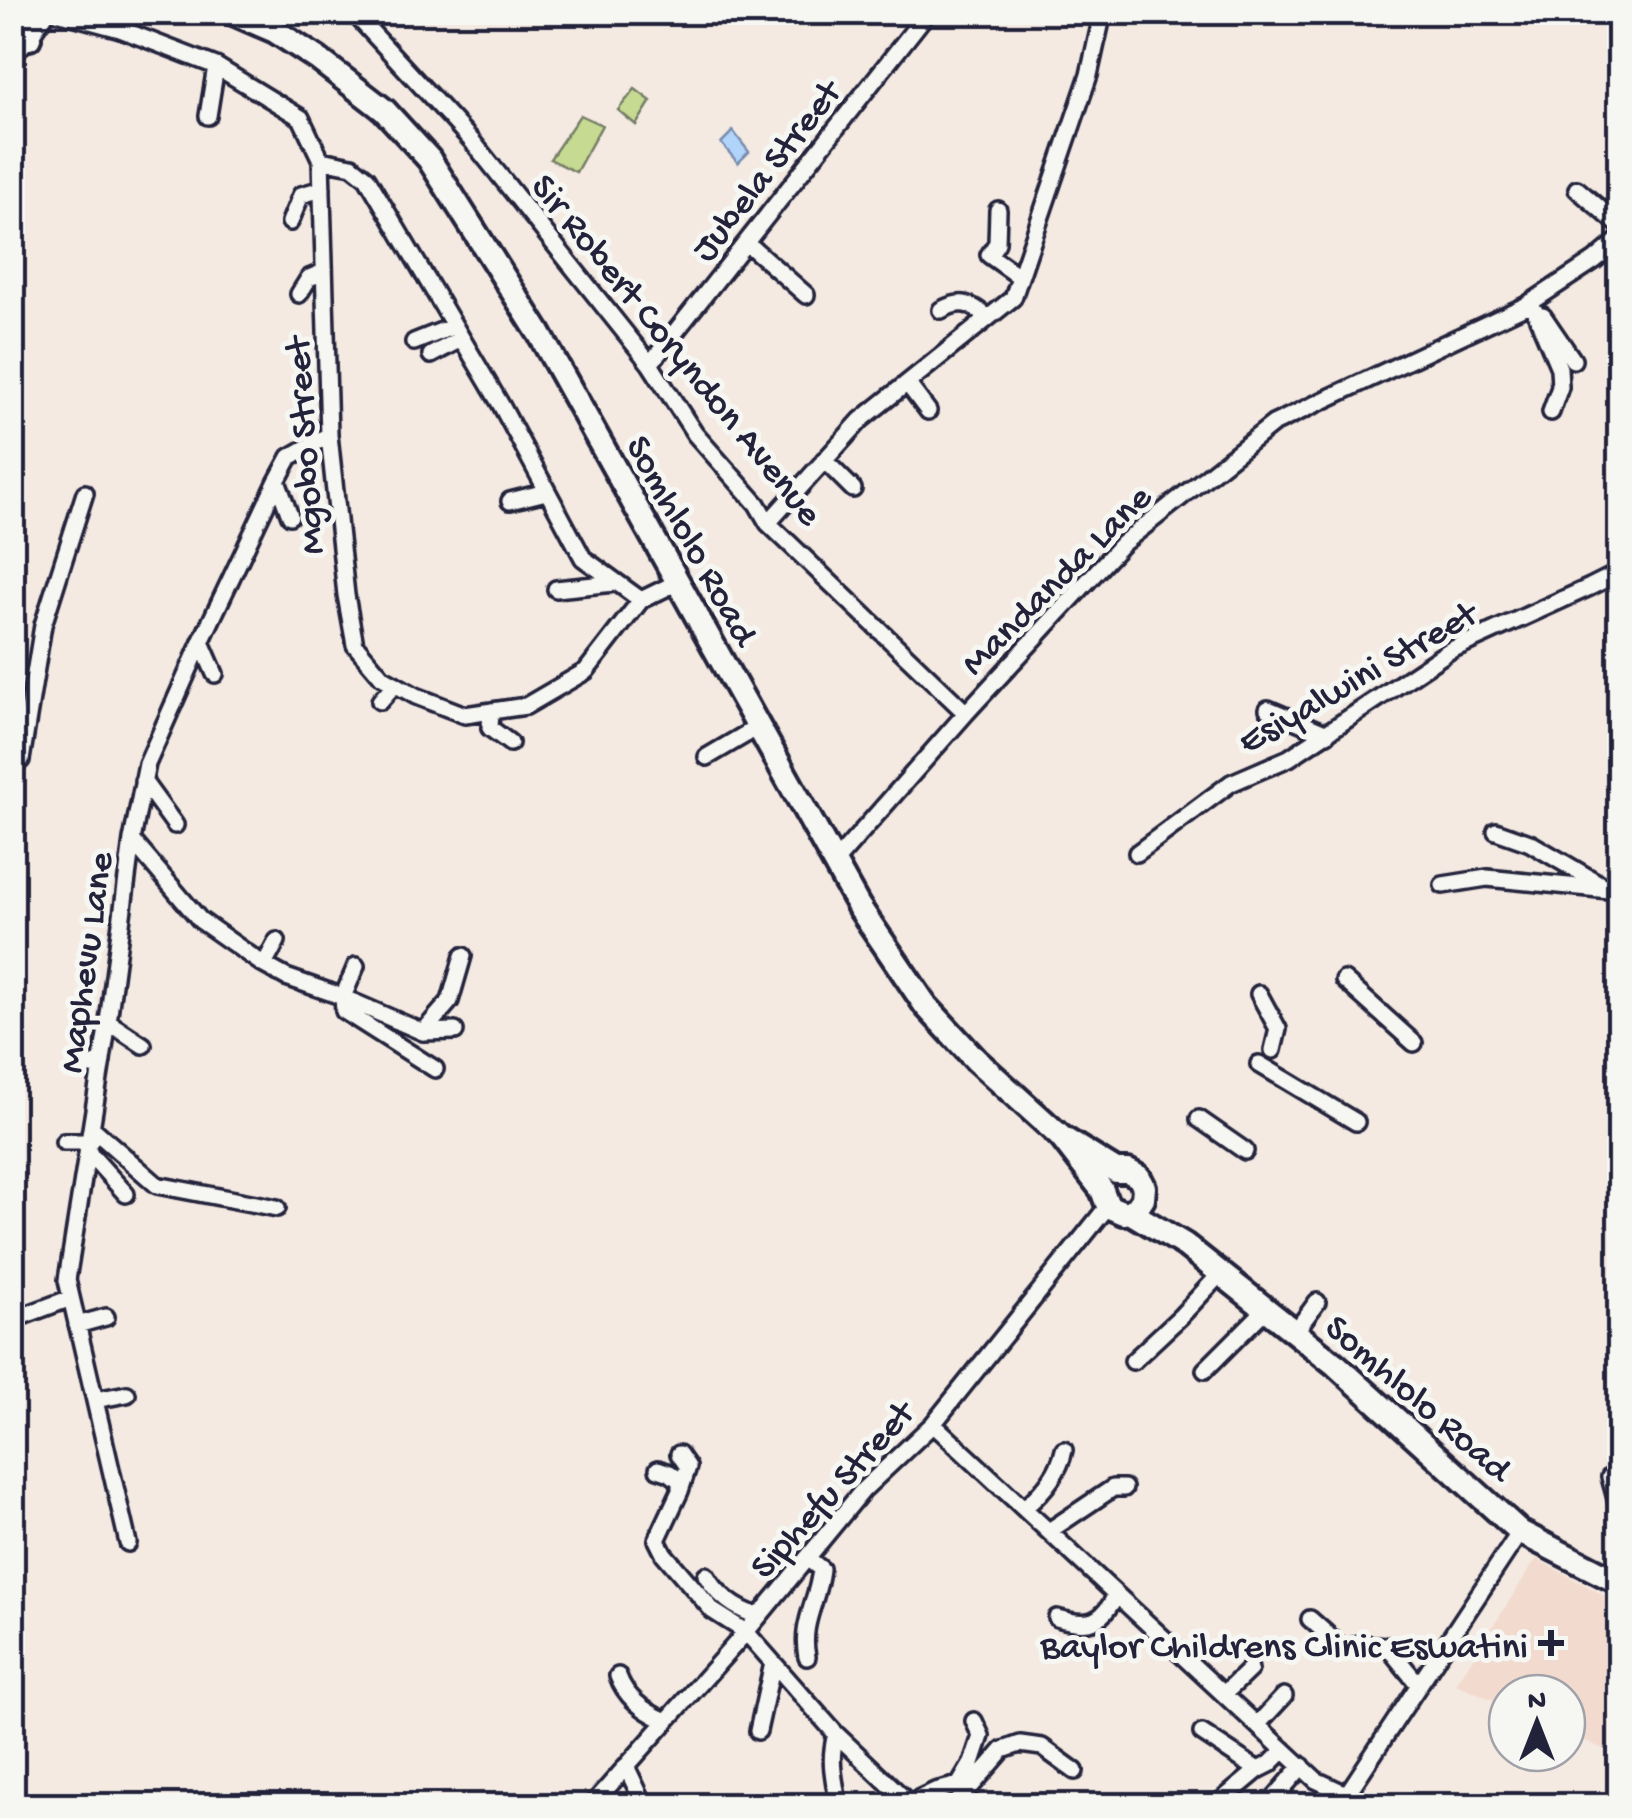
<svg xmlns="http://www.w3.org/2000/svg" width="1632" height="1818" viewBox="0 0 1632 1818" font-family="'Gochi Hand',sans-serif">
  <rect width="100%" height="100%" fill="#f4eae2"/>
  <filter id="ink" filterUnits="userSpaceOnUse"><feTurbulence type="fractalNoise" baseFrequency=".01" numOctaves="2"/><feDisplacementMap in="SourceGraphic" scale="20" xChannelSelector="R" yChannelSelector="G"/><feConvolveMatrix kernelMatrix="1 2 1 2 8 2 1 2 1" color-interpolation-filters="sRGB"/></filter>
  <g filter="url(#ink)">
    <path fill="#f2dbce" d="M1536,1559l83,44v153l-52,-23v-40h-60v13l-51,-22z"/>
    <path fill="#c6db91" stroke="#747e66" stroke-width="2.5" d="M635,89l16,12 -15,24 -18,-15z
      M580,115l22,10 -26,47 -26,-13z"/>
    <path fill="#b1d4fa" stroke="#788dae" stroke-width="2.5" d="M733,131l16,21 -11,11 -17,-20z"/>
    <g fill="none" stroke-linecap="round" stroke-linejoin="round">
      <path stroke="#b1d4fa" stroke-width="30" d="M12,1805l1,1"/>
      <g stroke="#22223b" stroke-width="22">
        <path id="street" d="M57,12l63,17 96,37 85,52 20,42 8,275 17,160 9,50 27,32 34,19 49,19 61,-9 60,-35 55,-71 37,-18
          M353,12l119,129 178,223 45,70 62,70 11,19 198,190
          M12,56l17,-18 18,-26
          M208,116l8,-50
          M321,160l31,6 15,12 134,227 82,153 58,42
          M1577,189l43,37
          M998,210l-1,33 -8,12 31,22
          M290,222l11,-27 21,-6
          M747,243l59,52
          M299,294l10,-16 15,-6
          M1531,302l28,66 1,19 -9,25
          M941,310c21,-11 30,-7 47,8
          M1543,316l30,44
          M414,342l40,-16
          M431,355l30,-16
          M650,364l278,-352
          M907,383l21,28
          M824,460l29,29
          M277,481l13,35
          M510,501l36,-9
          M768,523l93,-103 152,-122 76,-223 14,-63
          M556,589l58,-6
          M201,642l14,32
          M380,701l15,-17
          M1268,709l59,25
          M491,711l-1,17 20,15
          M707,757l51,-30
          M21,760l22,-135 42,-132
          M143,781l32,44
          M1496,831l34,12 73,43
          M132,840l68,80 64,45 22,12 49,17 88,38 27,-31 13,-45
          M1137,853l94,-70 58,-25 160,-107 141,-64 30,-15
          M834,863l132,-150 156,-169 151,-120 254,-119 68,-45 25,-21
          M1443,885l44,-7 122,12
          M264,965l13,-24
          M356,966l-13,31 1,14 91,58
          M1344,980l70,63
          M1259,994l19,35 -5,21
          M108,1022l35,23
          M423,1032l32,-1
          M1259,1064l97,58
          M81,1069l21,-8
          M1199,1119l46,32
          M92,1128l65,57 120,23
          M64,1142h26
          M89,1153l37,41
          M12,1320l59,-22
          M77,1325l29,-8
          M1295,1332l22,-30
          M1133,1361l47,-44 41,-44
          M1205,1370l61,-61
          M95,1400l32,-6
          M933,1424l383,356 56,26
          M679,1454l9,13 -8,24
          M658,1469l12,4 10,8v10l-23,49 7,14 49,57 33,21 90,102 76,72
          M1610,1477l10,36
          M1024,1508c18,-15 35,-34 40,-58
          M1049,1531l64,-43h11
          M128,1543l-61,-263 41,-258 24,-182 15,-76 54,-122 76,-161 13,-24 39,-22
          M807,1558l14,11c-3,33 -21,53 -14,88
          M706,1575c12,21 30,34 52,41
          M1057,1618c30,9 45,7 59,-24
          M1310,1619l35,31 14,-6 28,2 31,38
          M618,1676c8,22 27,36 48,45
          M1224,1694l26,-25
          M1257,1725l27,-29
          M758,1731l15,-68
          M1202,1733l56,37 12,-6 14,-14
          M836,1734c-8,30 -1,43 2,72
          M626,1766l19,40
          M1347,1794l173,-262
          M1269,1804l33,-38
          M591,1806l155,-174 117,-142 70,-66 175,-218
          M909,1806l1,-3 25,-12 24,-6 13,-22 9,-27 -7,-15
          M954,1806l49,-56 17,-6 22,3 33,24
          M1215,1806l43,-36"/>
      </g>
      <g stroke="#22223b" stroke-width="30">
        <path id="secondary" d="M24,12l5,26
          M231,12l44,19 43,28 66,51 45,49 110,174 320,574 67,99 50,54 85,77 55,34h12l11,6 5,10 -1,12 -7,10 -12,4 -16,-7 -6,-16 -41,-53
          M1130,1212l55,33 151,120 184,167 100,51"/>
      </g>
      <use href="#street" stroke="#f6f6f2" stroke-width="15"/>
      <use href="#secondary" stroke="#f6f6f2" stroke-width="22"/>
    </g>
  </g>
  <path fill="#22223b" stroke="#f6f6f2" stroke-width="4" d="M1546 1628h10v10h10v10h-10v10h-10v-10h-10v-10h10z"/>
  <g text-anchor="middle" stroke-width="10" stroke-linejoin="round" paint-order="stroke">
    <g font-size="38" fill="#22223b" stroke="#f6f6f2">
      <text transform="translate(764 169) rotate(-52)" y="13">Jubela Street</text>
      <text transform="translate(679 348) rotate(51)" y="13">Sir Robert Coryndon Avenue</text>
      <text transform="translate(302 446) rotate(-94)" y="13">Mgobo Street</text>
      <text transform="translate(694 539) rotate(61)" y="13">Somhlolo Road</text>
      <text transform="translate(1054 578) rotate(-45)" y="13">Mandanda Lane</text>
      <text transform="translate(1356 675) rotate(-30)" y="13">Esiyalwini Street</text>
      <text transform="translate(83 962) rotate(-82)" y="13">Maphevu Lane</text>
      <text transform="translate(1420 1396) rotate(41)" y="13">Somhlolo Road</text>
      <text transform="translate(830 1488) rotate(-48)" y="13">Siphefu Street</text>
    </g>
    <g font-size="38" fill="#22223b" stroke="#f6f6f2" text-anchor="end">
      <text x="1528" y="1656">Baylor Childrens Clinic Eswatini</text>
    </g>
  </g>
  <rect width="1632" height="1818" fill="none" stroke="#f6f6f2" stroke-width="50"/>
  <rect x="25" y="25" width="1582" height="1768" fill="none" stroke="#22223b" stroke-width="4" filter="url(#ink)"/>
  <g transform="translate(1537 1723)"><circle r="48" fill="#f6f6f2" stroke="#a1a1a9" stroke-width="2.5"/>
  <path d="M0-8L18 38L0 25L-18 38Z" fill="#22223b"/>
  <text y="-15" font-size="28" font-weight="bold" text-anchor="middle" fill="#22223b">N</text>
  </g>
</svg>
